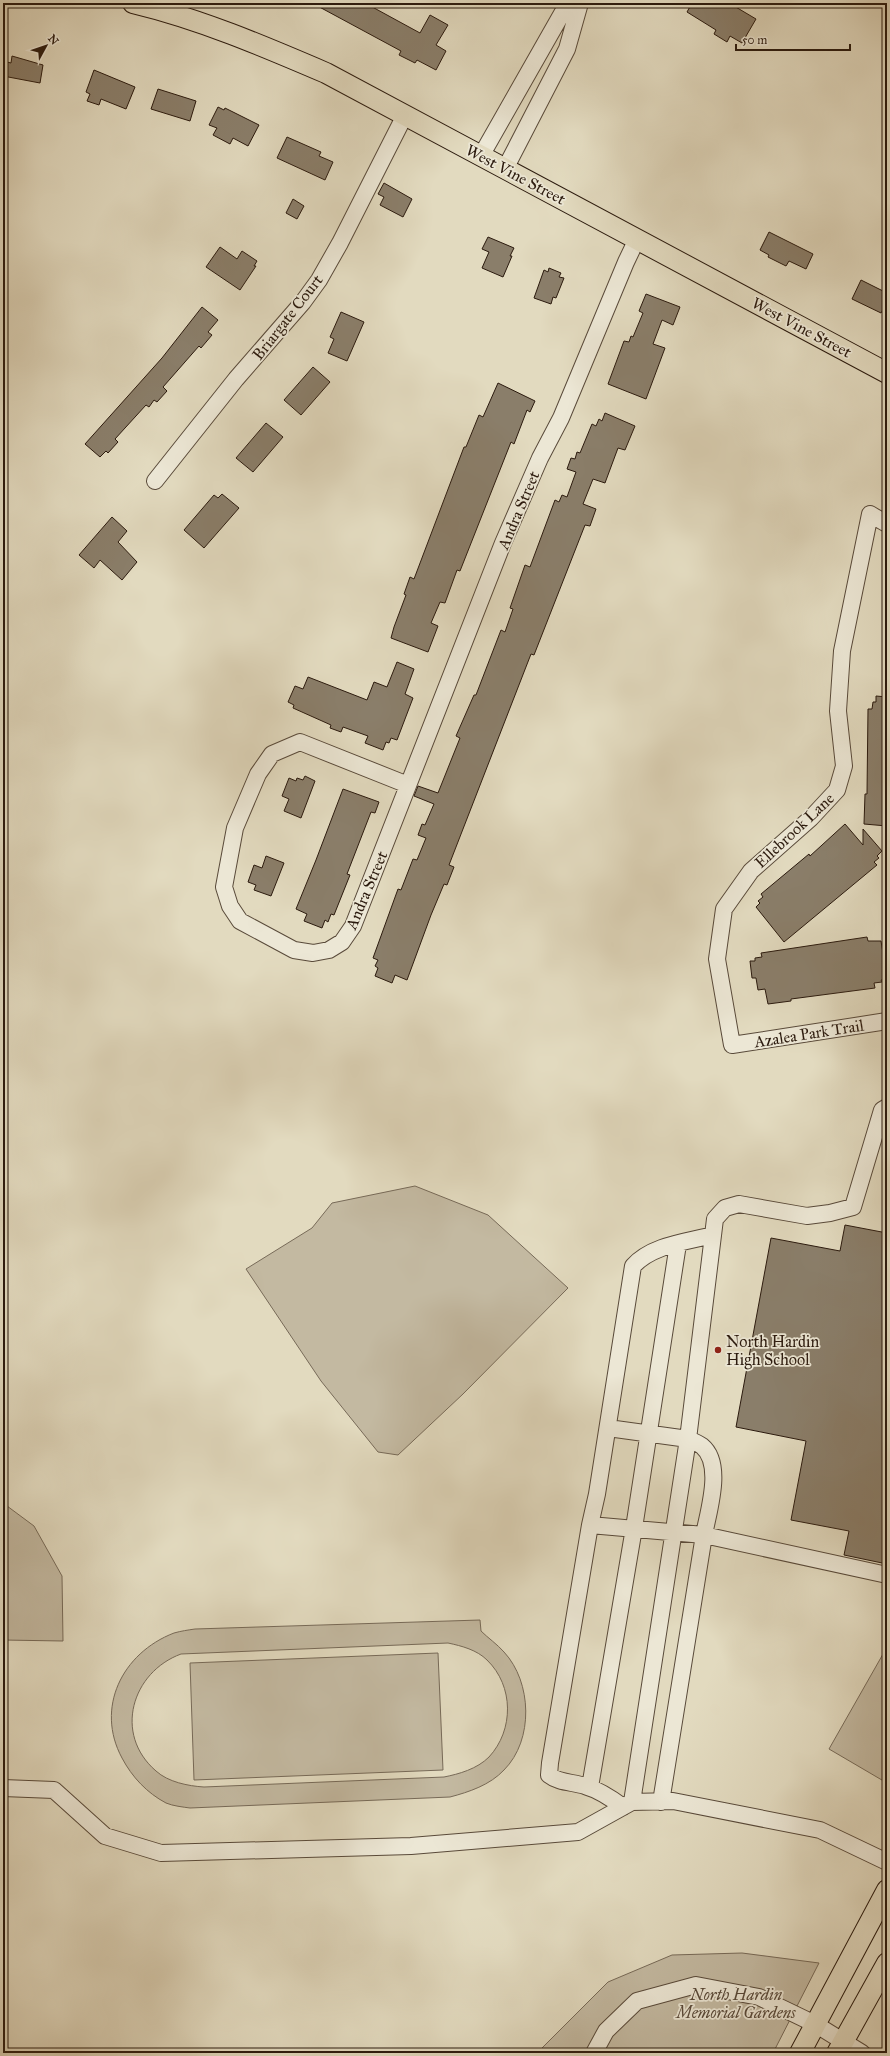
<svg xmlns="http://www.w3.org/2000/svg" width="890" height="2056" viewBox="0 0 890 2056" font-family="'IM FELL Great Primer',serif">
  <rect width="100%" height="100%" fill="#e2dabf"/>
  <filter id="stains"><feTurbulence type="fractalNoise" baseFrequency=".005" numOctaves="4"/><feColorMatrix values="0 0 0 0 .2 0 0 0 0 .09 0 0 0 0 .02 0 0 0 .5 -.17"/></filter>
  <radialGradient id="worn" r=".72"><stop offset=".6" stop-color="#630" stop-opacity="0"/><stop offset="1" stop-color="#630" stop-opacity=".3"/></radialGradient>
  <path fill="#c3b9a1" stroke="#776a58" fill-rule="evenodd" d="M415,1186l73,29 80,73 -105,106 -65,61 -20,-3 -57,-71 -75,-112 66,-41 20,-25z
    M3,1503l31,23 28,50 1,65 -60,-1z
    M480,1620l1,11c7,7 16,13 23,21 28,30 30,88 0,118 -14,15 -35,22 -54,27l-260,11c-7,-1 -17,-2 -24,-5 -19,-10 -34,-26 -44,-45 -27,-50 0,-105 52,-125 7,-2 14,-3 21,-4zM448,1643c14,3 29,7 39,17 27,26 27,70 2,97 -12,12 -30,17 -45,20l-240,10c-16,-1 -36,-5 -48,-16 -43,-37 -24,-99 25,-117z
    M887,1647v136l-58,-34z
    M438,1653l5,117 -249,10 -4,-117z
    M742,1953l77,10 -46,90h-236l71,-71 64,-27z"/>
  <path fill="#8a7e6a" stroke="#2b1a0e" d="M312,3h53l55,30 10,-18 18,10 -12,20 10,6 -10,19 -19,-10 -2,3 -16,-8 2,-4z
    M692,3h37l27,16 -14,24 -12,-7 -3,6 -13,-8 2,-4 -29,-18z
    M12,56l31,9 -3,18 -37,-7v-15l8,2z
    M94,70l41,17 -9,22 -25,-10 -2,6 -12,-4 3,-7 -4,-2z
    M158,89l38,12 -6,20 -39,-12z
    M218,107l6,3 1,-2 34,17 -11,21 -15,-8 -3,6 -17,-9 4,-7 -8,-3z
    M287,137l34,15 -2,4 14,6 -8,18 -48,-22z
    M384,183l28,16 -9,18 -23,-12 4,-8 -6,-3z
    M293,199l11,7 -7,13 -11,-6z
    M769,232l44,22 -7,15 -17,-8 -3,5 -18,-9 1,-2 -9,-5z
    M488,237l26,11 -4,8h2l-9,21 -21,-9 7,-16 -7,-3z
    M220,247l17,12 5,-8 15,10 -3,5h2l-16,24 -34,-23z
    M549,268l12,5 -2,4 5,1 -8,20 -3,-1 -2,7 -17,-6 10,-28 4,2z
    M861,280l26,13v9l-6,11 -29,-14z
    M646,294l34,13 -7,18 -11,-5 -9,24 12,4 -19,51 -38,-15 16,-43 5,1 2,-6 2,1 10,-24 -4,-2z
    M202,307l16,13 -10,12 4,3 -11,13 -2,-2 -36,41 4,4 -10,11 -3,-2 -5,7 -3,-2 -31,34 3,3 -10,11 -2,-2 -6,6 -15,-13 77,-86z
    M341,312l23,10 -17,39 -19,-8 6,-14 -4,-2z
    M313,367l17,15 -29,33 -17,-15z
    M498,383l37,18 -5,11 -3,-2 -13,34 -3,-2 -51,129 -3,-1 -12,33 -5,-1 -9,21 7,3 -10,26 -37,-14 3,-11 12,-32 -2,-1 6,-17 4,2 50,-132h2l13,-32 4,2z
    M605,413l30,13 -10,24 -7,-2 -13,35 -12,-4 -10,25 13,5 -6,17 -5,-1 -51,130 -3,-1 -82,211 5,2 -7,18 -3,-1 -13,31 -24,65 -12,-5 -3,8 -17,-7 3,-8 -3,-2 3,-6 -5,-2 25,-69 3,1 12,-31 4,1 9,-22 -8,-3 4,-11 3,1 9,-21 -20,-8 4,-10 20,7 22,-55 -4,-2 18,-41h2l25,-65 4,2 8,-23 -3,-1 15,-43 5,2 25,-67 4,2 3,-7 5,2 9,-25 -9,-3 4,-11 4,1 2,-7 3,1 12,-29 4,2 3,-7 3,2z
    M266,423l17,14 -30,35 -17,-14z
    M222,494l17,14 -35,40 -20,-18 30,-35 4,3z
    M112,517l15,14 -9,11 19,20 -15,18 -22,-20 -6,8 -15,-13z
    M397,662l17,7 -9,25 8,4 -16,42 -6,-2 -2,5 -3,-1 -3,8 -18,-7 3,-7 -25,-9 -2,5 -11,-4 1,-3 -38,-17 1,-3 -6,-3 7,-16 8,3 5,-12 59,23 7,-18 13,5z
    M876,696l11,1v129l-23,-2 1,-30h2l1,-85h4l1,-7h3z
    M305,776l10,5 -14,37 -17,-7 5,-12 -7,-3 7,-18 7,3 1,-3 6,2z
    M343,789l36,13 -4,11 -4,-1 -24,62 3,1 -16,40 -3,-1 -3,8 -3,-2 -3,8 -18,-7 3,-7 -11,-5 20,-49z
    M845,824l18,21v-16l19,22 -5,5 2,2 -5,4 3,3 -93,77 -28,-35 4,-4 -2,-2 5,-4 -2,-3 48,-40 1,2z
    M266,856l18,7 -13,33 -17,-6 2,-5 -8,-3 6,-17 8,3z
    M867,937l1,4h13l6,38 -6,1 1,2 -8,1 1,5 -84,11v2l-23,3 -3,-15 -7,1 -2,-12h-4l-2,-17h5v-3l7,-1 -1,-4z
    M845,1225l42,8v331l-43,-9 5,-24 -58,-11 15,-79 -70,-14 35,-189 69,13z"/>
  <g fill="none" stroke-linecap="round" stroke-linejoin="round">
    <g stroke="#594a3a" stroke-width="18">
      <path id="minor" d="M481,156l83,-146 7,-7
        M505,169l62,-120 13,-46
        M155,481l81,-102 67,-77 16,-22 21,-37 65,-128
        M887,524l-17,-10 -28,137 -4,60 6,55 -7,24 -26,28 -60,53 -27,38 -7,50 15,86 155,-24
        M408,785l-108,-43 -28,12 -14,20 -23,54 -11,59 6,19 10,15 54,29 19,3 16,-3 13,-8 11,-16 150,-383 37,-85 21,-40 65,-156 11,-23
        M887,1107l-5,3 -29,97 -23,6 -23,3 -68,-12 -14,4 -10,11 -27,220c5,2 10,4 14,7 22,18 6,66 2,89l183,40
        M608,1428l80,11 -56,363
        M590,1525l114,10 -43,267
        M590,1787l44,-259 44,-284
        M3,1788l51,2 51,46 56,17 250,-7 167,-14 54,-30 41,-1 147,29 67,32
        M623,1807c-12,-9 -24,-17 -38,-21 -12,-4 -26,-3 -36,-11l1,-12 40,-238 7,-31 36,-228c19,-21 53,-24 80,-31
        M594,2053l12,-22 31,-30 59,-16 63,12 56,27 47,29"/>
    </g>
    <g stroke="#2b1a0e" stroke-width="22">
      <path id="major" d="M133,3c67,16 130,43 193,70l561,300
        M800,2053l87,-163
        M837,2053l50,-90"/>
    </g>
    <use href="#minor" stroke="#ece7d5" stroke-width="16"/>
    <use href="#major" stroke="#e2dabf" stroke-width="20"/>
  </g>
  <circle fill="#8f2418" stroke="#ece7d5" stroke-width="1.5" cx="718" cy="1350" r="4"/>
  <g text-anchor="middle" stroke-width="3.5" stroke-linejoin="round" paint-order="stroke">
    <g font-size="16" fill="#2b1a0e" stroke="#ece7d5">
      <text transform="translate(516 174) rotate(28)" y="6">West Vine Street</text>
      <text transform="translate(287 317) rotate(-52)" y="6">Briargate Court</text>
      <text transform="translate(802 327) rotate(28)" y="6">West Vine Street</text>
      <text transform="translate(518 510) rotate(-67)" y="6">Andra Street</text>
      <text transform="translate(794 830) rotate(-43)" y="6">Ellebrook Lane</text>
      <text transform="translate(366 890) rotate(-67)" y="6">Andra Street</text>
      <text transform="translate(809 1033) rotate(-9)" y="6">Azalea Park Trail</text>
    </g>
    <g font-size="16" fill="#2b1a0e" stroke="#ece7d5" text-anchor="start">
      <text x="726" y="1347">North Hardin<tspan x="726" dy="18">High School</tspan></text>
    </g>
    <g font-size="16" font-style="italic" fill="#594a3a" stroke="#ece7d5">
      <text x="736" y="2000">North Hardin<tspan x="736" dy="18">Memorial Gardens</tspan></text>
    </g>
  </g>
  <rect width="890" height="2056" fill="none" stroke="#e2dabf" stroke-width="16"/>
  <rect x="4" y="4" width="882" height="2048" fill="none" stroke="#2b1a0e" stroke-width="2"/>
  <rect x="8" y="8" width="874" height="2040" fill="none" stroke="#2b1a0e"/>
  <g transform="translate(46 46) rotate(50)" stroke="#ece7d5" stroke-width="3" paint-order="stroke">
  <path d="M0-3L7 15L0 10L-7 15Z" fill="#2b1a0e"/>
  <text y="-6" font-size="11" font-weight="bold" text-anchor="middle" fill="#2b1a0e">N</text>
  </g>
  <path d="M736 44v6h114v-6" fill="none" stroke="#2b1a0e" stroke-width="2"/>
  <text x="742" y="44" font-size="12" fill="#2b1a0e" stroke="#ece7d5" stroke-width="3" paint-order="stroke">50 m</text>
  <rect width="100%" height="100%" filter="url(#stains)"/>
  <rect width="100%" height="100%" fill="url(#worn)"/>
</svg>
